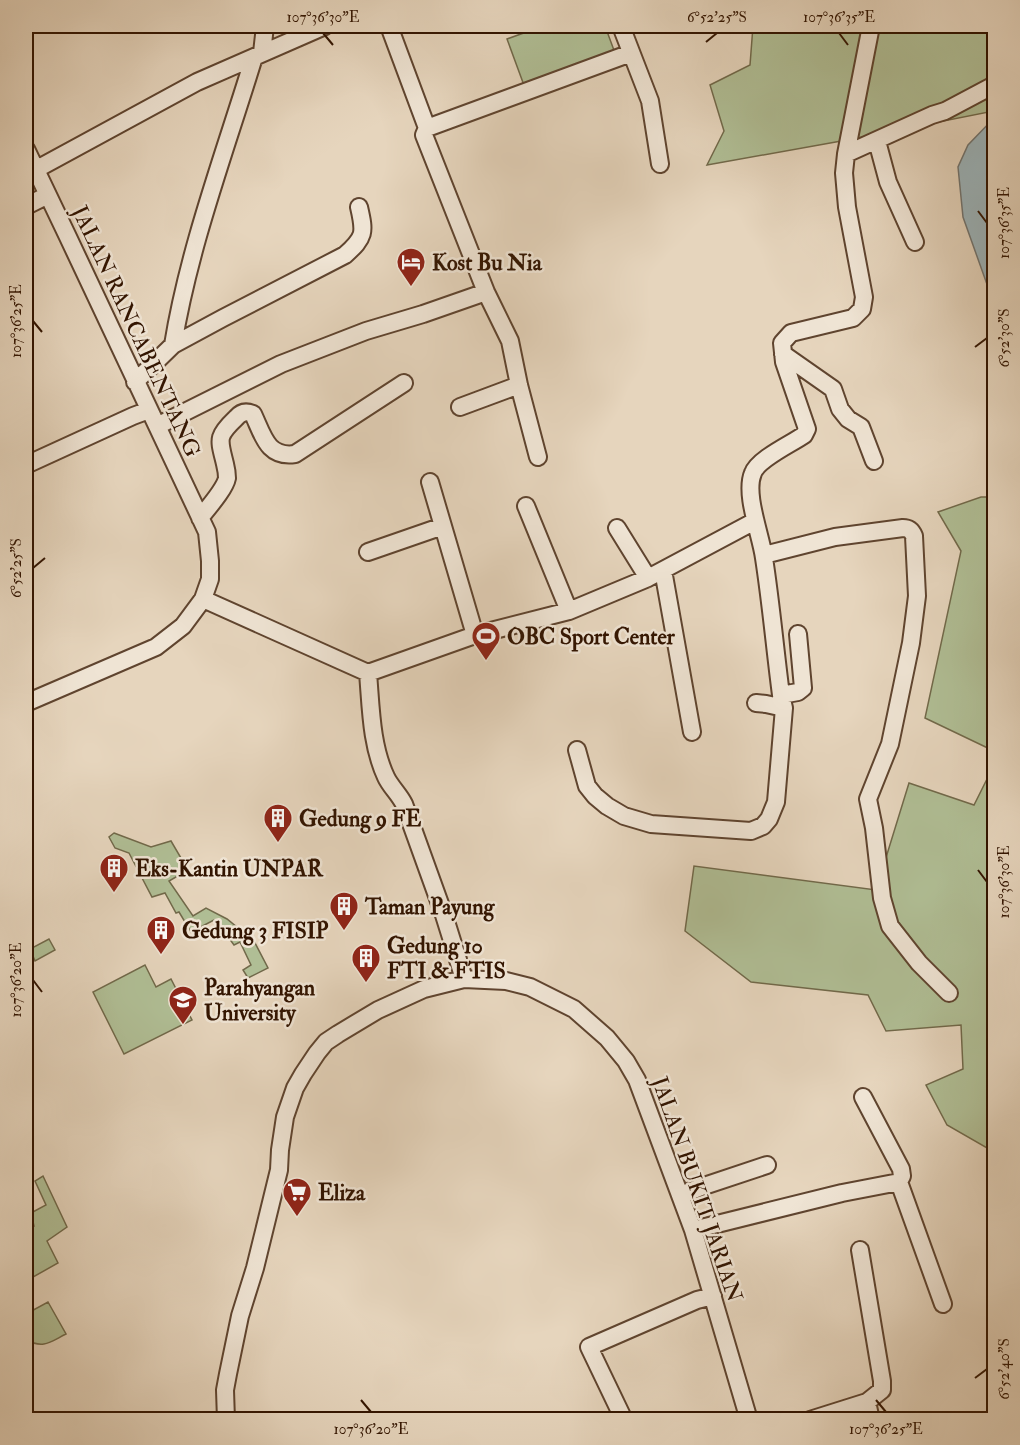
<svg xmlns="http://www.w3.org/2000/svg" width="1020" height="1445" viewBox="0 0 1020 1445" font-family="'IM FELL Double Pica',serif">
  <rect width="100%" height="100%" fill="#e6d5bd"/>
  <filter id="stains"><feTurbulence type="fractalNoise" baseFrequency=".00333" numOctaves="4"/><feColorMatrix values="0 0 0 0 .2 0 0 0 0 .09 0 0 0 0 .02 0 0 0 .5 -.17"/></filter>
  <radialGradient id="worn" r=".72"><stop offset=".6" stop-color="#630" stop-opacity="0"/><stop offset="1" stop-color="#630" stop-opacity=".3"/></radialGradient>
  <path fill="#b0be95" stroke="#71694a" stroke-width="1.5" d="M530,26h75l10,27 -90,35 -18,-49 25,-9z
    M753,26h241v85l-136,27 -151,27 17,-34 -14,-46 40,-20z
    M981,497h13v254l-69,-33 36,-167 -23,-39z
    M994,765v387l-47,-27 -21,-40 37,-16 -2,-44 -75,6 -18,-36 -117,-13 -66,-51 9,-65 182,24 33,-107 65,22z
    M114,833l37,14 20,-6 17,29 -19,11 24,35 13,-8 21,11 27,22 14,27 -20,10 -5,-8 8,-5 -11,-23 -6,3 -8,-11h-3l-9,-14 -23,12 -12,-20 -3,1 -11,-20 -13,4 -23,-44 -14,-5 -6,-11z
    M49,939l6,11 -20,11 -5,-12z
    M145,965l11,22 15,-8 21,41 -68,34 -31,-62z
    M43,1176l24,51 -20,14 11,22 -32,18v-54l8,-1 -3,-13 15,-8 -11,-24z
    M48,1302l18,32c-16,8 -22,15 -40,6v-26z"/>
  <path fill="#9cb5bc" stroke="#727571" stroke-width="1.5" d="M994,118v186l-31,-87 -5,-50 10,-22z"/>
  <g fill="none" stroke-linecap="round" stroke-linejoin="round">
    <g stroke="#5f442f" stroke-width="20">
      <path id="minor" d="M389,26l38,102 -3,7 62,157 24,49 9,44 19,72
        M621,26l29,75 10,63
        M262,53l3,-27
        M427,128l204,-75
        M877,141l11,41 27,60
        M26,149l42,88 139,295 3,29v18l-7,20 -20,27 -27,21 -130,56
        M846,154l25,-128
        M35,170l162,-88 128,-56
        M26,206l22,-11
        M173,345c16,-98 52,-193 81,-288
        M783,354l50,35 7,20 8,10 13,8 13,34
        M135,382l38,-37 50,-27 122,-63c20,-18 20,-22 14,-48
        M460,407l59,-22
        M157,426l124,-62 85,-33 57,-17 63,-22
        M26,465l107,-49 16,-6
        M430,482l45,153
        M526,506l43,105
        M200,518c7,-9 25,-29 27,-40 0,-4 -1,-10 -2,-14 -6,-25 -9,-27 11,-46 5,-6 10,-7 17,-4 10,21 14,44 42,40l109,-71
        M617,528l31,50
        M368,552l75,-26
        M764,555l71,-18 68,-9c6,0 9,3 11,8l3,60 -6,47 -21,101 -22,55 6,29 8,70 8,28 29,37 30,30
        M663,570l29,162
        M203,599l165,74 107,-38 94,-24 79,-33 107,-57
        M368,673c3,35 3,72 18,104 4,9 13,17 18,27l40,111 20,64
        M781,695l17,-3 5,-4 -5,-54
        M756,703l10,1 18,4
        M577,750l10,36 8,10 12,10 17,10 27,8 100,7 12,-5 6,-7 7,-17 8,-94 -3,-13c-6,-46 -10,-92 -17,-137 -3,-23 -20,-64 -11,-85 5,-14 38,-29 51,-38l3,-6 -23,-67 -2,-19 9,-10 62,-15 9,-9 2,-12 -17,-90 -3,-34 2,-19 86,-39 13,-4 49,-26
        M899,1182l44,122
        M681,1195l20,-8 66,-22
        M693,1230l149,-37 57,-11 3,-6 -1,-7 -38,-72
        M860,1250l22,131v9l-15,12
        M226,1420l-1,-30 3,-16 12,-58 15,-48 24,-98 1,-20 5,-33 10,-29 8,-14 14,-21 9,-11 12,-8 40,-24 46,-21 40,-10 42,2 24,6 44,22 33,29 19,23 11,19 56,150 56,190
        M624,1420l-35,-73 108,-47 16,-4
        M810,1420l57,-18 4,18"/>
    </g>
    <use href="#minor" stroke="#efe4d4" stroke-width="16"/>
  </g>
  <path fill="none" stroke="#321400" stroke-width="2" d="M323,33l10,12M839,33l9,12M706,42l11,-9M978,211l9,12M33,321l9,11M975,347l12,-9M33,568l12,-10M978,870l9,12M33,980l9,12M975,1378l12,-9M361,1400l10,12M876,1400l10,12"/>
  <defs>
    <g id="hotel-pin" transform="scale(1.5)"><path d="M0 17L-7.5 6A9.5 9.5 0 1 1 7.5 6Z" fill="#8f2418" stroke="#efe4d4"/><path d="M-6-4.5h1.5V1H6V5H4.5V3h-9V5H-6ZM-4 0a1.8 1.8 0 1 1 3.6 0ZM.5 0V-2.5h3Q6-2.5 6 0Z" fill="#fff"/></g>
    <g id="stadium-pin" transform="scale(1.5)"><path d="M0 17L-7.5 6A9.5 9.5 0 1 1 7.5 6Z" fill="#8f2418" stroke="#efe4d4"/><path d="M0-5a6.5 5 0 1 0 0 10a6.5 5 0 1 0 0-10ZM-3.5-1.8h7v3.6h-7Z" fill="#fff"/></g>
    <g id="building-pin" transform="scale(1.5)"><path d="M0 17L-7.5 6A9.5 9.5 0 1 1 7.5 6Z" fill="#8f2418" stroke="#efe4d4"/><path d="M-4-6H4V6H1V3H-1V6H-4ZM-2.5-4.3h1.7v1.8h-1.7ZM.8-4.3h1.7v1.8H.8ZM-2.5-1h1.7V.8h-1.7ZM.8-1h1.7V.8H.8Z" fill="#fff"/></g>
    <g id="university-pin" transform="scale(1.5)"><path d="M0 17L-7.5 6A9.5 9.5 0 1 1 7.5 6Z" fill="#8f2418" stroke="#efe4d4"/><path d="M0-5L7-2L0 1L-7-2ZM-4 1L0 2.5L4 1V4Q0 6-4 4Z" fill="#fff"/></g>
    <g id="supermarket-pin" transform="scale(1.5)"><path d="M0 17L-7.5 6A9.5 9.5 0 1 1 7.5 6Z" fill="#8f2418" stroke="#efe4d4"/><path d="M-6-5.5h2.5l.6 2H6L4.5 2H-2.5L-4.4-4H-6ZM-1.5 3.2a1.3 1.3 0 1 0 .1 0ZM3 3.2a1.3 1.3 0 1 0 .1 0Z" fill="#fff"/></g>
  </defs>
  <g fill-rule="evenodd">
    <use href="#hotel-pin" x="411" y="262"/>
    <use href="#stadium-pin" x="486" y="636"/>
    <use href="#building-pin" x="278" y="818"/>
    <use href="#building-pin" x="114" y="868"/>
    <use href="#building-pin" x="344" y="906"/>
    <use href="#building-pin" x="161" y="930"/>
    <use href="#building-pin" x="366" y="958"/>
    <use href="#university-pin" x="183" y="1000"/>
    <use href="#supermarket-pin" x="297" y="1192"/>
  </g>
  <g text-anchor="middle" stroke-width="5" stroke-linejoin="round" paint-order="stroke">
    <g font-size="22" font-weight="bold" fill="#321400" stroke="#efe4d4" text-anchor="start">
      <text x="432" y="270">Kost Bu Nia</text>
      <text x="507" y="644">OBC Sport Center</text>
      <text x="299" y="826">Gedung 9 FE</text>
      <text x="135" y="876">Eks-Kantin UNPAR</text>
      <text x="365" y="914">Taman Payung</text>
      <text x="182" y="938">Gedung 3 FISIP</text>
      <text x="387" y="953">Gedung 10<tspan x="387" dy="25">FTI &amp; FTIS</tspan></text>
      <text x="204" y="995">Parahyangan<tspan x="204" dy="25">University</tspan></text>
      <text x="318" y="1200">Eliza</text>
    </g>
    <g font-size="22" fill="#321400" stroke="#efe4d4">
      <text transform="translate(137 331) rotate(65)" y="8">JALAN RANCABENTANG</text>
      <text transform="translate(698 1189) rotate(71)" y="8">JALAN BUKIT JARIAN</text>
    </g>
  </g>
  <rect width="1020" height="1445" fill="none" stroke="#e6d5bd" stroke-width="66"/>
  <rect x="33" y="33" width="954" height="1379" fill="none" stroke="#321400" stroke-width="2"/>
  <g font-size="15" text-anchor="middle" fill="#321400">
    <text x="323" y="22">107°36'30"E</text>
    <text x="717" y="22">6°52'25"S</text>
    <text x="839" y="22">107°36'35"E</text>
    <text transform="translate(1004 223) rotate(-90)" y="5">107°36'35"E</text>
    <text transform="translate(16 321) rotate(-90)" y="5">107°36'25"E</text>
    <text transform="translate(1004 338) rotate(-90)" y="5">6°52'30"S</text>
    <text transform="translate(16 568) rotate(-90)" y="5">6°52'25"S</text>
    <text transform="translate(1004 882) rotate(-90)" y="5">107°36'30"E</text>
    <text transform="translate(16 980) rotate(-90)" y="5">107°36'20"E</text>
    <text transform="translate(1004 1369) rotate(-90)" y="5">6°52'40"S</text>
    <text x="371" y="1434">107°36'20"E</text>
    <text x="886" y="1434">107°36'25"E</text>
  </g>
  <rect width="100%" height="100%" filter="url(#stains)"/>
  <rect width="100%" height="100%" fill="url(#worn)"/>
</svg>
